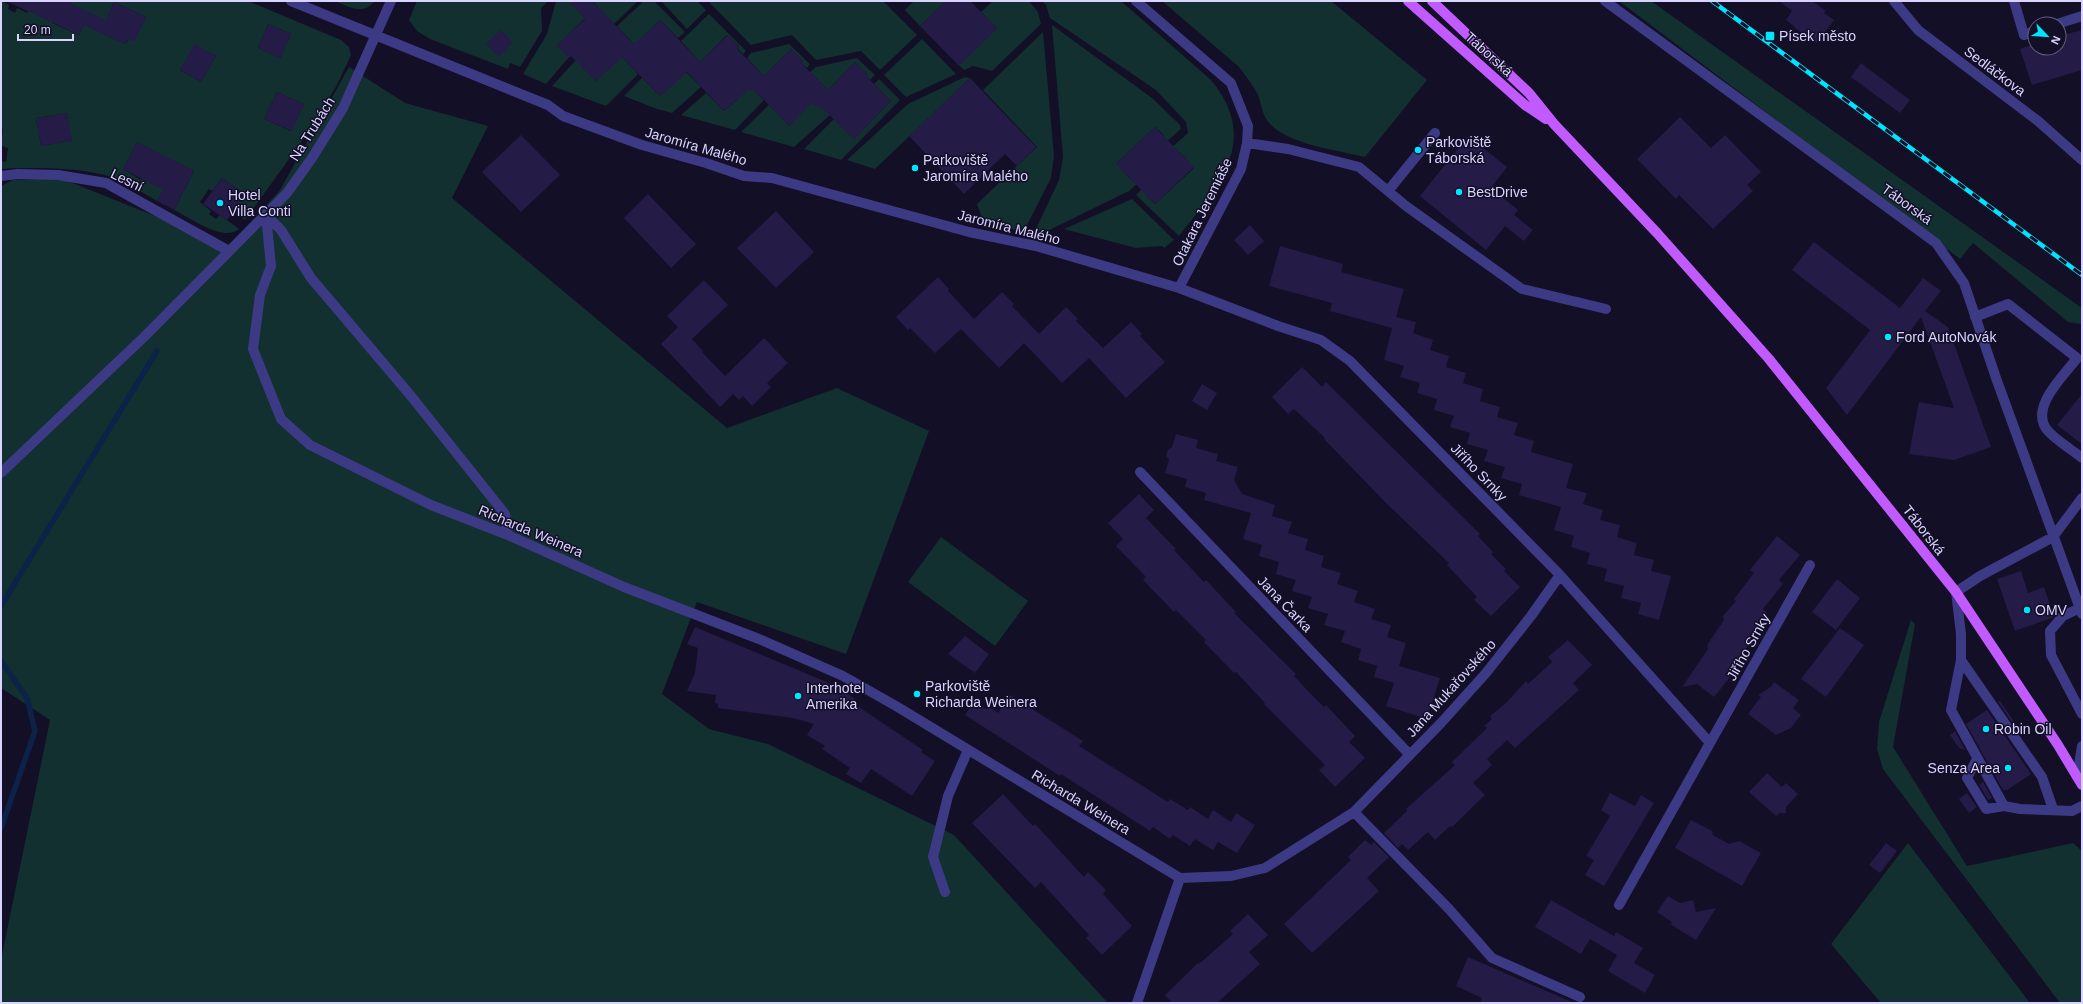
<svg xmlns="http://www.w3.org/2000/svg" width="2083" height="1004" viewBox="0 0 2083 1004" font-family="Arial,sans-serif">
  <rect width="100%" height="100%" fill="#130f26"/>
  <path fill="#12302f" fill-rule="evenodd" d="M1,1l8,4 -1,4 7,4 2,-5 10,5 6,-12h29l-10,22 27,12 10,-22 -24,-12h183l93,39 8,7 2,8 -14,30 -29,48 -63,87 -12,-8 12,-17 -23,-17 -10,13 -3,-2 -9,13 11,9 -2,3 7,5 4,-4 19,14c-15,14 -50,-12 -65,-19l20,-39 -16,-8 -21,38c-14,-8 -28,-17 -43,-23 -30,-11 -82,-11 -113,-9v-8l5,1 2,-14 -7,-2 2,-17 -2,-1zM114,2l32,15 -21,27 -17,-8 8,-16 -8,-4zM268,24l23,10 -11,24 -22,-10zM195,45l21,11 -15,26 -21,-12zM277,92l27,12 -13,27 -27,-12zM67,113l4,28 -30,5 -5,-28zM137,142l26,14 -22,24 -18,-11z
    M335,1h40c-13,15 -25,6 -40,0z
    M417,1h131l-7,7 1,23 -22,36 -10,-4 -2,6 -78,-30 -13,-8 -8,-11z
    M556,1h13l16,17 -27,27 11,12 -23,27 -23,-10 24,-40z
    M597,1h41l-24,23 -20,-21z
    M644,1h10l31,31 -7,6 -18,-18 -24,26 -19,-20z
    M661,1h36l9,9 -19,19z
    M708,1h175l34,34 -37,35 -19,-19 -45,9 -24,-25 -41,10z
    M914,1h32l-26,25 -15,-16z
    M993,1h36l9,11 3,12 -49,47 -19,-5 -9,4 -5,-5 38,-37 -16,-16z
    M1042,1h79l90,79c50,61 8,105 -32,156l-43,-41 8,-8 3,9 8,8 39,-36 -14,-16 -3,3 -6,-7 17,-15 -2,-11 -30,-32 -106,-72 -4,-13z
    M1162,1h169l96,79 -62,77c-28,-7 -75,-12 -95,-33 -8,-8 -8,-19 -12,-29 -5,-10 -12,-19 -19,-28z
    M1619,1h32l431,307v16l-14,-2 -95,-79 -13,16z
    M709,14l37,37 -3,3 -5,-5 1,-3 -12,-11 -27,27 -19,-21z
    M1052,25l100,73 28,27 1,4 -15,13 -5,-5 3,-2 -9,-8 -38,36 13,16 9,3 -10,9 -94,46 -1,-4 25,-53 4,-23z
    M1043,32l11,124 -3,22 -26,51 -5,2 -33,-9 -6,-7 -4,-11 60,-57 -54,-57z
    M922,39l34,35 -50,23 -22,-22z
    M789,44l21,20 -3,4 -6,-5 2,-2 -12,-12 -27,27 -17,-18 4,-5z
    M620,55l18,19 -32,32 -54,-20 24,-26 20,21z
    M857,58l18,17 -5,5 -4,-4 1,-2 -12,-12 -27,28 -18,-18 6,-5z
    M349,67l56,36 83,23 -36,72 275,230 110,-40 92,43 -83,223 -149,-52 -35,92 47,35 59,15 186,91 154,168h-1107v-43l49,-240 -49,-32v-502l12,-6 47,-2 170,68 50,-56z
    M684,70l17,17 -29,26 -15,-4 -33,-13 18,-18 18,18 12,-11z
    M965,77l5,1 -95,91 -28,-9 61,-56z
    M879,79l21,21 -59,60 -37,-11 30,-30 20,20 37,-38 -17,-17z
    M748,85l16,15 -29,30 -54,-15 25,-22 18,18 13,-11z
    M813,98l17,17 -36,32 -53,-15 28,-27 20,21z
    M1132,199l42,41 -10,8 -2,-2 -26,2 -72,-19z
    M941,537l87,64 -33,45 -87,-64z
    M1911,620l4,4 -22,123 74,119 106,-23 9,8v152h-22l-177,-234 -6,-20 2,-27z
    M1908,843l122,160h-149l-50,-59z"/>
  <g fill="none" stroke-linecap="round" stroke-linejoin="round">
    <path stroke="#0c2248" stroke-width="5.5" d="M1,606l156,-255
      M1,661l26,37 8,33 -34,97"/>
  </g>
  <path fill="#241b47" d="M6,1h59l41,19 8,-18 32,15 -12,25 -6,-3 -3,5 -41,-19 -5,10z
    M568,1h24l42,43 26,-24 40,42 28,-27 11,12 -2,2 27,27 27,-27 12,12 -2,2 27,27 27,-28 12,12 -1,2 25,25 -37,38 -32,-31 -11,-4 -22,22 -30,-31 -10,-6 -25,22 -37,-39 -27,24 -38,-39 -26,24 -25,-25 -2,2 -12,-13 28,-26z
    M946,1h24l27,27 -38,38 -39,-40z
    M1779,1h33l14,10 -2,2 10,7 -17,23 -22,-15v-1l-9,-7 6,-9z
    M268,24l23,10 -11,24 -22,-10z
    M501,30l12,13 -14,14 -13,-13z
    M2082,30v40l-50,15 -12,-36 15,-5v4h24v-12z
    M195,44l21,12 -15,26 -21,-12z
    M1861,63l49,37 -10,13 -49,-36z
    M970,78l66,69 -19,19 -12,-12 -41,40 -55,-58z
    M277,92l27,12 -12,27 -28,-12z
    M67,113l5,28 -31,5 -5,-28z
    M1680,117l31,31 14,-13 36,37 -14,13 6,6 -40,38 -34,-34 -3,4 -39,-40z
    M1155,127l39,40 -39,37 -39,-40z
    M521,135l39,40 -39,37 -39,-40z
    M1468,136l39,31 -16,21 27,22 -4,5 19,15 -9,11 -19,-15 -19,24 -66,-54z
    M137,142l57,29 -20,39 -17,-9 6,-11 -40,-21z
    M222,178l24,17 -19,25 -24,-16z
    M648,194l48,50 -25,24 -47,-50z
    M776,211l38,41 -38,36 -39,-40z
    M1250,225l14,16 -16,14 -14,-15z
    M1814,242l86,66 23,-30 18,13 -16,20 23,16 43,120 -37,13 -45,-6 10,-52 35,6 -33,-91 -74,98 -21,-27 44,-58 -78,-60z
    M1280,246l63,18 -2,8 63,17 -8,28 20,5 -3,11 20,7 -3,10 19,6 -3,11 20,6 -3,10 20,6 -3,12 20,6 -3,10 21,6 -4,12 20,6 -3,11 42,12 -7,24 21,5 -4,11 20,6 -3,10 20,5 -3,12 20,6 -3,12 20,5 -3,11 20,5 -12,44 -21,-6 3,-11 -20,-5 3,-12 -20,-5 3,-12 -20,-5 3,-11 -19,-6 3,-11 -20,-6 7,-23 -42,-12 3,-11 -21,-6 4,-11 -21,-6 4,-11 -21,-6 3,-11 -20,-6 4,-11 -20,-6 3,-11 -20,-6 3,-10 -20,-6 4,-11 -20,-6 8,-32 -62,-17 2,-8 -63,-17z
    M938,277l11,12 -1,2 26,28 28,-27 12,12 -2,2 27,28 27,-27 12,12 -2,2 27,27 28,-26 11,12 -2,2 25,26 -39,36 -37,-40 -27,25 -38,-40 -25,25 -38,-39 -26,24 -25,-25 -2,2 -12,-13z
    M704,280l24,25 -36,34 11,12 -1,1 23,24 39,-38 24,25 -21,20 4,4 -19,19 -9,-10 -4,4 -6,-6 -13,13 -59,-63 17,-17 -11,-11z
    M1302,367l20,20 4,-5 154,152 -2,2 15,16 -2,2 15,15 -2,2 16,16 -29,29 -17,-16 3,-3 -30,-32 2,-2 -63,-60 -62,-64 1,-1 -31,-29 -6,5 -16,-17z
    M1202,384l15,9 -10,17 -15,-9z
    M2082,394v50l-25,-19z
    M1176,434l22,6 -2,8 22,6 -2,7 22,6 -4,13 8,14 33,11 -3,11 20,6 -4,11 20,6 -3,11 19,6 -3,11 20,6 -4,11 21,7 -4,11 21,7 -4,10 20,6 -4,12 19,6 -7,23 41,12 -13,41 -41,-13 8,-23 -20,-6 3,-11 -19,-6 3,-11 -20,-7 4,-11 -21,-6 4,-11 -20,-6 4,-11 -20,-6 4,-11 -20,-6 3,-12 -20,-6 3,-11 -19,-6 8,-26 -47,-13 2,-7 -21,-6 2,-8 -22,-6 4,-13 -3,-4 2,-6 4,-3z
    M1139,494l15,16 -8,8 30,31 -2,1 30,32 2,-2 30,32 -2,1 62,61 -2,2 15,16 15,15 2,-2 29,31 -6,6 16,16 -30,29 -16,-17 6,-5 -61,-61 1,-1 -29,-31 -2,1 -30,-31 2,-2 -30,-30 -2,2 -31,-32 3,-3 -30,-31 7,-7 -15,-16z
    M1777,536l23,19 -21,25 4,4 -20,25 4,4 -20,26 4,3 -20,26 4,3 -21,26 -17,-13 -15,3 26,-38 -1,-4 17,-25 -1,-4 13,-15 -2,-2 20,-26 -4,-3z
    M2021,571l7,22 16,-6 10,30 -39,14 -18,-52z
    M1837,579l23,19 -24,32 -24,-18z
    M695,627l139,58 21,14 -2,4 70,47 -2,2 14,9 -23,35 -41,-27 -10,14 -15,-9 4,-6 -28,-19 3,-3 -18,-11 7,-11 -21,-6 -75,-10v-4l-3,-1 1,-8 -29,-4 8,-18 3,-25 -11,-4z
    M1840,628l24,17 -38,52 -25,-18z
    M965,636l24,18 -14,19 -27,-19z
    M1568,640l24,25 -19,18 6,7 -64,58 -8,-8 -20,19 5,6 -19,18 12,12 -33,32 -2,-1 -15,14 -7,-8 -20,18 -6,-6 -4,4 -14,-15 23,-22 -1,-2 49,-44 -3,-3 35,-34 -3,-2 8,-7 -2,-3 15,-12 21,-23 2,3 24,-22 -4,-5z
    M1774,682l25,18 -6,8 8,7 -10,13 -15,7 -28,-21 13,-17 -3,-2 13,-8z
    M1010,695l73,46 -4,5 89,56 2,-3 18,11 2,-3 18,12 5,-9 18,12 5,-9 19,12 -18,28 -19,-11 -5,8 -18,-11 -5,7 -17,-11 -3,4 -17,-12 -3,4 -89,-57 -1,2 -95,-61 9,-13 12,7 5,-1 7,5z
    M2000,701l22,32 -2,1 -22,-32z
    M1987,710l44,64 -24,16h-4l-37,-66z
    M1955,731l10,19 -6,-2 -9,-13z
    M1767,773l15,14 4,-4 12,11 -12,13v6h-6l-4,3 -27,-24z
    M1983,782l9,16 -4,2 -9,-15z
    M1610,793l25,13 6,-11 13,8 -50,83 -19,-11 9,-15 -8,-4 24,-40 -9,-6z
    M1967,793l10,14 -8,6 -10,-14z
    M1003,794l30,32 2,-2 49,53 4,-5 18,18 -3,4 29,32 -30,29 -16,-17 3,-3 -48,-53 -6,6 -63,-65z
    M1691,820l21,11 1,4 16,9 10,-3 22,12 -19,33 -67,-38z
    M1365,840l6,5 3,-3 15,15 -22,21 12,13 -67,62 -28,-29 67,-64 -3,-3z
    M1886,843l11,8 -17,22 -11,-8z
    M1668,896l12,7 13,-3 3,12 20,-4 -20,32 -26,-16 2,-2 -15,-10z
    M1551,900l63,36 2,-4 27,16 -9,15 21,12 -10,18 -37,-22 9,-16 -27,-16 -9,15 -46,-27z
    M1248,914l20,21 -19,17 11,12 -43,39h-45l-7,-8 33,-32 1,1 34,-30 -3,-3z
    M1468,957l106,46h-94l2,-5 -26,-12z"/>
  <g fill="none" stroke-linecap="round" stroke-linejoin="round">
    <path stroke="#3d3a85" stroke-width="10" d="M291,1l257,104 15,11 79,29 64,18 38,13 28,2 197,54 67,14 143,42 99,38 43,14 29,21 210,214 150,168
      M1136,1l95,82 17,43 -1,17 -6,26 -62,119
      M1605,1l331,242 28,40 32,95 86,236
      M1894,1l24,29 120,91 44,39
      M2014,1l10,34 11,-4
      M2057,24l25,-8
      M1247,143l41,6 71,18 47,39 116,83 84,20
      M1,176l17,-2 40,1 48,8 123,68
      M1388,191l47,-58
      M266,215l5,51 -11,29 -7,54 28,70 29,26 121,60 77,30 116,52 135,52 84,37 53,30 284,172
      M266,215l15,15 30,48 100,118 94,118 3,21
      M1975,317l33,-13 69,54c-13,18 -49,50 -29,73 9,10 23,18 34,27
      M1140,472l270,283
      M1,473l143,-136 143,-144 25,-35 31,-50 48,-107
      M2082,498l-29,39 -73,39 -24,16 5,42v26l-10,50 53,96 16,3 52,2 10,-5
      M2080,608l-17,8 -13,15 1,24 31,59
      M1961,660l81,117 11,32
      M1977,759l-10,19 19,31 18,-3
      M2077,777l5,-31
      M1354,812l95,97 43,49 88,39
      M1180,878l51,-2 34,-8 89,-56 87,-89 45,-50 45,-57 29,-41
      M945,892l-12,-35 15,-61 20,-46
      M1619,905l191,-340
      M1137,1003l43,-125"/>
    <path stroke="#c25bff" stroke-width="10" d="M1408,1l117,104 21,14
      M1432,1l97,92 25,31 103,109 112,126 187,233 102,153 24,40"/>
    <g stroke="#00e5ff" stroke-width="4.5">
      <path id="rail" d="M1712,1l370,274"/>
    </g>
    <use href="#rail" stroke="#130f26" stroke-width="3" stroke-dasharray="9" stroke-linecap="butt"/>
  </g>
  <g fill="#00e5ff" stroke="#130f26" stroke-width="1.5">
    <rect x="1765" y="31" width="10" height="10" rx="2"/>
    <circle cx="1418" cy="150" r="4"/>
    <circle cx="915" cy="168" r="4"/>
    <circle cx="1459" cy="192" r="4"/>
    <circle cx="220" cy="203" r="4"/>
    <circle cx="1888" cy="337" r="4"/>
    <circle cx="2027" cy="610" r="4"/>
    <circle cx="917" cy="694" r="4"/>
    <circle cx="798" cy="696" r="4"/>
    <circle cx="1986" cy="729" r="4"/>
    <circle cx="2008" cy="768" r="4"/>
  </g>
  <g text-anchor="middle" stroke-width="3" stroke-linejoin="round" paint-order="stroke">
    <g font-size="14" fill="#d9d4ff" stroke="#130f26" text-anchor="start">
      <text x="1779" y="41">Písek město</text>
      <text x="1426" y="147">Parkoviště<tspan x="1426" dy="16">Táborská</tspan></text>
      <text x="923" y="165">Parkoviště<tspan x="923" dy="16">Jaromíra Malého</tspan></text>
      <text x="1467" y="197">BestDrive</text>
      <text x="228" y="200">Hotel<tspan x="228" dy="16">Villa Conti</tspan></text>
      <text x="1896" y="342">Ford AutoNovák</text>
      <text x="2035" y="615">OMV</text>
      <text x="925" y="691">Parkoviště<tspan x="925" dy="16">Richarda Weinera</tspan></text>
      <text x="806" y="693">Interhotel<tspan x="806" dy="16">Amerika</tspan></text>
      <text x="1994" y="734">Robin Oil</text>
      <text x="2000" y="773" text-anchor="end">Senza Area</text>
    </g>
    <g font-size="14" fill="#d9d4ff" stroke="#130f26">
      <text transform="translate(1489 54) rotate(42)" y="5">Táborská</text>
      <text transform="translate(1995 71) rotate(37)" y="5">Sedláčkova</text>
      <text transform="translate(312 129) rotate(-58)" y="5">Na Trubách</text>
      <text transform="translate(696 146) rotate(16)" y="5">Jaromíra Malého</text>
      <text transform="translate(127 180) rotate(26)" y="5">Lesní</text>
      <text transform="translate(1907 204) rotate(36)" y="5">Táborská</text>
      <text transform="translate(1202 212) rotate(-64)" y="5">Otakara Jeremiáše</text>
      <text transform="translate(1009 227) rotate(14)" y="5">Jaromíra Malého</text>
      <text transform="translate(1479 472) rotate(46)" y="5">Jiřího Srnky</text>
      <text transform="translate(1924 530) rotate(52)" y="5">Táborská</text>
      <text transform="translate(531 531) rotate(23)" y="5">Richarda Weinera</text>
      <text transform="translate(1285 604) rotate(46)" y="5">Jana Čarka</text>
      <text transform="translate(1748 647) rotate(-61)" y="5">Jiřího Srnky</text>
      <text transform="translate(1451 688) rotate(-48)" y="5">Jana Mukařovského</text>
      <text transform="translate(1081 802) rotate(31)" y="5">Richarda Weinera</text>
    </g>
  </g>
  <rect width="2083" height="1004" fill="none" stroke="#d9d4ff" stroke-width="4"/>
  <g transform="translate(2047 36) rotate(115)"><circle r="19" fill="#130f26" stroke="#625e7d"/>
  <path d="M0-3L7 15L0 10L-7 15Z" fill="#00e5ff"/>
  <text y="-6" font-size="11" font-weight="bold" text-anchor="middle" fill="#d9d4ff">N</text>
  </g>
  <path d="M18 34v6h55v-6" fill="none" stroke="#d9d4ff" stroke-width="2"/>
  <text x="24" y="34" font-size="12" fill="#d9d4ff" stroke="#130f26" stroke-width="3" paint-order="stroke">20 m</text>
</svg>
